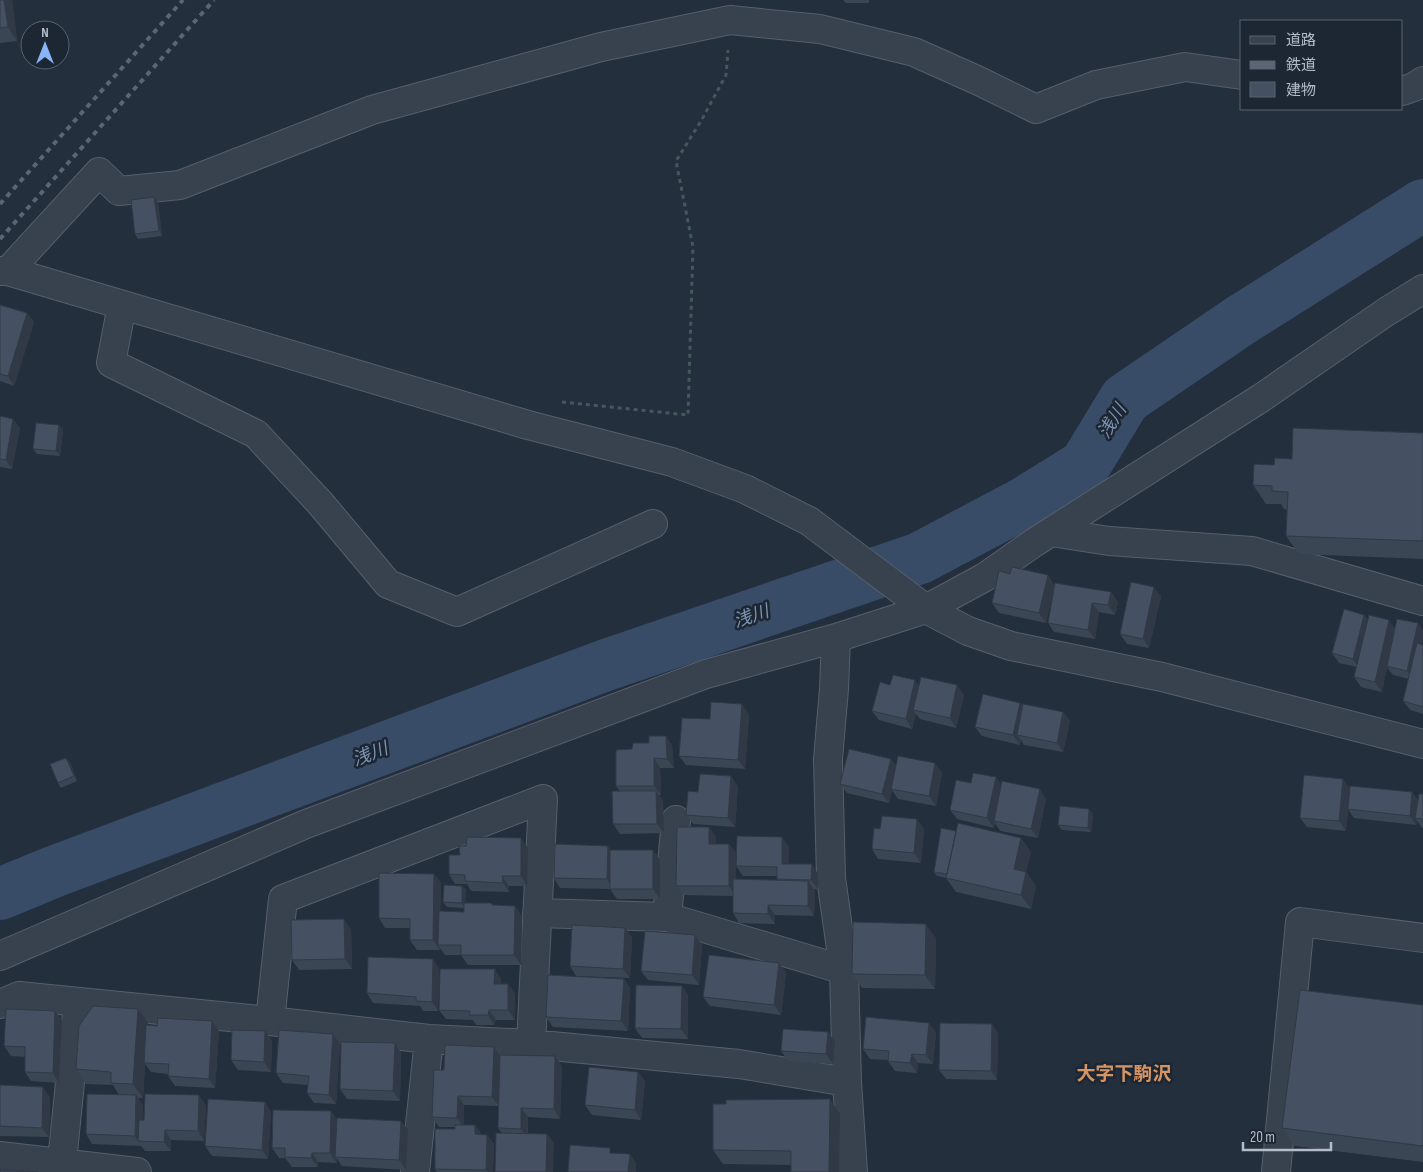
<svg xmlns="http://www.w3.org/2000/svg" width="1423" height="1172" viewBox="0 0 1423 1172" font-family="'Sofia Sans Condensed','Noto Sans JP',sans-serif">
  <rect width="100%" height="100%" fill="#242f3e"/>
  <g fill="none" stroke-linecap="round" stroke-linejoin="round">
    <path stroke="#394c67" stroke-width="52" d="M0,894l53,-22 553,-207 314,-107 104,-55 61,-38 40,-66 116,-79 182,-115"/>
    <g stroke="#565f6c" stroke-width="30">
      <path id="minor" d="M1402,91l12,-4 9,-6
        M0,271h8l520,154 144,37 73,27 64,32 117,88 42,22 43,15 151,31 261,67
        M8,271l91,-99 20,19 61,-6 192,-75 229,-63 129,-27 90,9 94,23 65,29 57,28 60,-24 89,-18 57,8
        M122,305l-11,58 145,71 65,70 67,80 69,28 196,-88
        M1051,532l58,9 143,10 171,50
        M836,638l-2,51 -6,70 3,119 13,92 3,112 6,90
        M537,913l130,4 177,53
        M667,917l9,-97
        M0,956l306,-132 400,-150 130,-36 90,-29 59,-32 50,-35 226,-144 125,-86 37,-23
        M0,1004l19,-8 251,25 159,18 102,5 208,20 108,18
        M270,1021l13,-122 260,-100 -12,245
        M0,1156l137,16
        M61,1172l17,-169
        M415,1172l14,-133
        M1276,1172l24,-250 123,16"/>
    </g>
    <path stroke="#44595c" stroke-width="3" stroke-dasharray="4 4" stroke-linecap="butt" d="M562,402l126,13 5,-168 -17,-86 25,-40 25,-46 2,-25"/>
    <use href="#minor" stroke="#38414e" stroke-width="28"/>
    <path stroke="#5a6575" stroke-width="4" stroke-dasharray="5 5" stroke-linecap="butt" d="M0,204l183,-204
      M0,239l214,-239"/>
  </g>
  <path fill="#3b4654" d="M0,0h12l5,41 -17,2z
    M843,0h26v3h-23z
    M158,202l4,34 -24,3 -3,-5z
    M0,305l27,8 7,9 -20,64 -14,-5z
    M0,416l13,3 7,9 -8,41 -12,-2z
    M63,430l-3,26 -23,-2 -4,-5z
    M1423,433v126l-124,-5 -13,-18 1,-26 -3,-1 -3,-5h-15l-13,-19 21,-20 18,-6z
    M1010,574l38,1 6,10 57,7 7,10 -3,13 -16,-3 -4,27 -41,-7 -6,-9 6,-37 -8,37 -47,-10 -7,-10z
    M1161,596l-12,52 -22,-4 -7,-10z
    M1364,615l4,5 27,8 23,-5 5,8v8l-1,5 1,1v69l-13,-4 -7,-9 6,-22 -16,-4 -6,-8 -5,25 -21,-5 -7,-10 3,-10 -18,-4 -7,-10z
    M890,685h29l45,10 -8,33 -36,-9 -4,-5 -4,15 -33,-9 -7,-9z
    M1020,703l3,3 40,6 7,9 -7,31 -39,-7 -3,-5 -1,5 -38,-9 -7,-9z
    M749,714l-4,55 -59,-4 -7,-9 31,-37z
    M666,736l6,10 2,22h-14l1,27h-2l4,6 1,32 -44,1 -7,-10 7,-33 -4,-5 16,-37z
    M891,759l5,7 46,7 -6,33 -38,-7 -6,-9 -3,13 -42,-10 -7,-9z
    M70,762l7,19 -16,7 -3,-5z
    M996,777l5,8 45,14 -8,39 -38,-7 -5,-8 -1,5 -37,-9 -7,-9 21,-27z
    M738,786l-3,41 -42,-3 -7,-9z
    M1350,789l62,3 6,9 5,-7v34h-1l-5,-7 -1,4 -62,-7 -6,-9 -2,22 -39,-4 -7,-9z
    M1093,814l-2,18 -29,-2 -4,-5z
    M917,819l7,10 -3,34 -43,-4 -6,-10 8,-20z
    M709,827l7,10v7h13l7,9v26l41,1v-4h-34l-7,-10 53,-20v18l29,10v15h-4l1,2 -1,25 -39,-1v9l-36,-1 -6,-10v-17l-50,-1 -7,-9z
    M956,831l65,7 10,14 -5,20 10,14 -5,23 -75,-17 -10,-14 -9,-2 -3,-4z
    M528,848l-1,38h-18v6l-38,-1 -4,-7h-12l-6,-10 11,-19z
    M611,850h42l7,10v39h-43l-7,-10 -50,-1 -6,-10z
    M434,874l7,9 -1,28 24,1v-4l-17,-1 -4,-5 19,-16 4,4 -1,13h26l2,2 22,1 7,10 -1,49h-53l-7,-10h-16l-5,-7v2h-23l-7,-10v-12h-25l-6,-10z
    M351,929l1,40 -53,1 -7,-10z
    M695,935l7,10 -3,40 -51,-5 -7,-9z
    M632,937l-2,41 -54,-2 -6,-10z
    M936,938l-1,51 -73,-1 -10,-14z
    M433,959l6,10 -1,42h-15l-3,-5 -47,-3 -6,-10z
    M779,963l7,10 -5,42 -71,-9 -7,-9z
    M501,979v5h7l7,10v26h-19l-2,5h-18l-3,-5 -27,-1 -7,-9z
    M624,979l6,9 -2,43 -75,-4 -7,-10z
    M682,986l6,9v44l-46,-1 -7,-10z
    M1423,1005v157l-128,-16 -13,-18z
    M138,1009l10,14v2l71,6 -4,57 -40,-2 -7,-10v-2l-17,-2 -6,-8 -2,34h-5l5,7 -1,15 64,-15 -2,36 -33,-1v11h-26l-4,-5 -49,-2 -6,-10 33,-39 -6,-10 -27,-1 -10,-15z
    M55,1011l7,9 -3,63 -28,-2 -6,-9v-15l-14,-1 -7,-10z
    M929,1023l7,10 -3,31 -15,-1 -1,10 -22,-2 -7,-10v-1l-18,-1 -7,-10z
    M992,1024l6,10 -1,46 -51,-1 -7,-9z
    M265,1031l7,10 -1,31 -33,-2 -7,-10z
    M828,1032l7,10 -2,22 -45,-3 -7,-10z
    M333,1034l7,10 -4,60 -22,-1 -7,-10 1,-8 -25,-2 -7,-10z
    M395,1043l6,10 -1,48 -53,-2 -7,-10z
    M494,1047l6,9 62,10 -2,53 -32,-2v17h19l7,10 -52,-11 -4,-5 1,-22 -35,-1v20h11l7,10h5l7,9 -1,28h-56l-2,-3 20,-40v-2h-16l-7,-10 12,-47z
    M638,1072l7,9 -4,39 -49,-5 -7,-10z
    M0,1085l50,12 -1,40 -49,-1z
    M265,1102l6,10 -3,47 -56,-3 -7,-10z
    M840,1114l-1,58h-48v-7l-68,-1 -10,-14z
    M337,1119l71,11 -2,40 -64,-4 -5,-7v4l-19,-1v5h-26l-7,-9h-6l-7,-10z"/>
  <path fill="#303945" d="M4,0h8l5,41 -9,-14z
    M154,197l4,5 4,34 -3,-5z
    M27,313l7,9 -20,64 -6,-10z
    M13,419l7,9 -8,41 -6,-9z
    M59,425l4,5 -3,26 -4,-5z
    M1048,575l6,10 -8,38 -7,-10z
    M1154,587l7,9 -12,52 -6,-9z
    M1111,592l7,10 -3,13 -7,-10z
    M1092,603l7,9 -4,27 -7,-9z
    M1364,615l7,9 -12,44 -6,-9z
    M1389,620l7,10 -9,36v1l-5,25 -7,-10z
    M1418,623l5,8v8l-9,41 -7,-9z
    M915,680l7,10 -9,20 3,4 -4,15 -6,-10z
    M957,685l7,10 -8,33 -6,-10z
    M1020,703l7,10 -10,22 4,5 -1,5 -7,-10z
    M742,704l7,10 -4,55 -7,-9z
    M1063,712l7,9 -7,31 -6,-9z
    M666,736l6,10 2,22 -7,-9z
    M66,758l4,4 7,19 -3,-5z
    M654,758l6,10 1,27 -7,-9z
    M891,759l7,10 -7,20 1,1 -3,13 -7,-9z
    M935,763l7,10 -6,33 -7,-10z
    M731,776l7,10 -3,41 -7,-9z
    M996,777l7,10 -9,34 1,2 -1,5 -7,-10z
    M1343,779l7,10 -4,42 -7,-10z
    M1040,789l6,10 -8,39 -7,-9z
    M656,791l7,10 1,32 -7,-9z
    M1412,792l7,10 -4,16 2,3 -1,4 -6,-9z
    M1089,809l4,5 -2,18 -3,-4z
    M917,819l7,10 -3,34 -7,-10z
    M709,827l7,10v16l-7,-9z
    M782,837l7,9v28l-7,-10z
    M521,838l7,10 -1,38 -6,-10z
    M1021,838l10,14 -5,20 10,14 -5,23 -10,-14 -7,-26z
    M729,844l7,9v43l-7,-10z
    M608,846l7,9 -2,34 -6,-10z
    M653,850l7,10v39l-7,-10z
    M812,864l6,10v15l-7,-9z
    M434,874l7,9 -1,62h-2l2,3v2l-7,-10z
    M502,876l7,10v6l-6,-9z
    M808,881l7,10 -1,25 -6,-10z
    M462,886l4,4 -1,18 -3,-5z
    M768,905l7,10v9l-7,-10z
    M515,906l7,10 -1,49 -7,-10z
    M344,919l7,10 1,40 -7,-10z
    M926,924l10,14 -1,51 -10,-14z
    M625,928l7,9 -2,41 -7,-9z
    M695,935l7,10 -3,40 -7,-10z
    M433,959l6,10 -1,42 -6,-9z
    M779,963l7,10 -5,42 -7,-10z
    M495,969l6,10v15l-7,-10z
    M624,979l6,9 -2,43 -7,-10z
    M508,984l7,10v26l-7,-10z
    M682,986l6,9v44l-7,-10z
    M138,1009l10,14 -3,40h-1l1,1 -2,34 -10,-14z
    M489,1010l7,10 -2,5 -6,-10z
    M55,1011l7,9 -3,63 -6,-10z
    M212,1021l7,10 -4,57 -6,-9z
    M929,1023l7,10 -3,31 -7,-9z
    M992,1024l6,10 -1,46 -6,-9z
    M265,1031l7,10 -1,31 -7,-10z
    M828,1032l7,10 -2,22 -7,-10z
    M333,1034l7,10 -4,60 -7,-9z
    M395,1043l6,10 -1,48 -7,-10z
    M494,1047l7,10 -2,49 -7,-9z
    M912,1054l6,9 -1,10 -7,-10z
    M555,1056l7,10 -2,53 -6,-10z
    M638,1072l7,9 -4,39 -6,-10z
    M43,1087l7,10 -1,40 -7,-9z
    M136,1095l7,10 -1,36h-4l3,5 -6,-10z
    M199,1095l7,10 -2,36 -6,-10z
    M458,1096l6,9v23l-7,-10z
    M830,1099l10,15 -1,58h-10z
    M265,1102l6,10 -3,47 -6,-9z
    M521,1108l7,9 -1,21 -6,-9z
    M331,1111l7,9 -3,37 2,2v4l-7,-10z
    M401,1121l7,9 -2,40 -7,-10z
    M475,1125l7,10 -7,-1z
    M165,1130l6,10v11l-7,-9z
    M547,1134l7,10 -1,28h-7z
    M487,1135l7,9 -1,28h-5l-2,-2z
    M312,1153l6,9v5l-7,-9z
    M630,1154l6,9v9h-8z"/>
  <path fill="#455162" stroke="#303945" d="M0,0h4l4,27 -8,1z
    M154,197l5,34 -24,3 -4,-34z
    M0,305l27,8 -19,63 -8,-2z
    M0,416l13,3 -7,41 -6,-1z
    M36,423l23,2 -3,26 -23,-2z
    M1293,428l130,5v108l-137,-5 2,-44 -16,-1v-5l-19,-1 1,-21 20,1 1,-7 17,1z
    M1012,567l36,8 -9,38 -47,-10 7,-32 11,3z
    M1131,582l23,5 -11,52 -23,-5z
    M1055,583l56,9 -3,13 -16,-2 -4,27 -40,-7z
    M1344,609l20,6 -11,44 -21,-6z
    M1369,615l20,5 -14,62 -21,-5z
    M1397,619l21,4 -11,48 -20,-5z
    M1417,643l6,2v62l-20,-6z
    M893,675l22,5 -9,39 -34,-8 8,-29 10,3z
    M921,677l36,8 -7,33 -37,-8z
    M983,694l37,9 -7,32 -38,-8z
    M711,702l31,2 -4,56 -59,-4 3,-38 28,1z
    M1023,704l40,8 -6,31 -40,-8z
    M649,736h17l1,23 -13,-1v28h-38v-36l16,-1 1,-6h16z
    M849,749l42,10 -9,35 -42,-10z
    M898,756l37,7 -6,33 -38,-7z
    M66,758l8,18 -16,7 -8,-19z
    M973,773l23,4 -9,41 -37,-8 6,-30 15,3z
    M700,774l31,2 -3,42 -42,-3 2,-24 10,1z
    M1304,775l39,4 -4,42 -39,-3z
    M1002,781l38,8 -9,40 -37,-8z
    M1350,786l62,6 -2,24 -62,-7z
    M612,791h44l1,33h-44z
    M1419,794h4v25l-8,-1z
    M1060,806l29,3 -1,19 -30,-3z
    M882,816l35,3 -3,34 -42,-4 2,-21 6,1z
    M958,823l63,15 -7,31 12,3 -5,23 -75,-17z
    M677,827h32v17h20v42h-53z
    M941,828l15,3 -9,43 -13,-2z
    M737,836l45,1v27h30l-1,16 -34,-1v-12l-41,-1z
    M467,837l54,1v38h-19l1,7 -38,-2v-6l-16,-1v-19h11l-1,-9h7z
    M555,844l53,2 -1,33 -53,-1z
    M610,850h43v39h-43z
    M379,873l55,1 -1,66h-23v-21l-31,-1z
    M733,879l75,2v25l-40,-1v9l-35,-1z
    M444,885l18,1v17l-19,-1z
    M464,903h27l1,2 23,1 -1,49h-53v-10h-23l1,-34 25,1z
    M344,919l1,40 -53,1 -1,-40z
    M853,922l73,2 -1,51 -73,-1z
    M572,925l53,3 -2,41 -53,-3z
    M645,931l50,4 -3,40 -51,-4z
    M709,955l70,8 -5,42 -71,-8z
    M368,957l65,2 -1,43 -16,-1v-4l-49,-4z
    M440,969h55l-1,15h14v26h-19l-1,5h-19l1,-4 -31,-1z
    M548,975l76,4 -3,42 -75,-4z
    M636,985l46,1 -1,43 -46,-1z
    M1300,990l123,15v141l-141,-18z
    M93,1006l45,3 -5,75 -22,-1v-11l-35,-3 3,-43z
    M6,1009l49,2 -2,62 -28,-1v-25l-21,-1z
    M866,1017l63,6 -3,32 -14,-1 -2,9 -22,-2 1,-10 -26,-2z
    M158,1018l54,3 -3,58 -41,-3 1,-12 -25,-1 2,-38 11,1z
    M940,1023l52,1 -1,47 -52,-1z
    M783,1029l45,3 -2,22 -45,-3z
    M232,1030l33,1 -1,31 -33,-2z
    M279,1030l54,4 -4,61 -22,-2 2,-17 -33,-3z
    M341,1042l54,1 -2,48 -53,-2z
    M445,1045l49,2 -2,50 -34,-1 -1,22 -25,-1 2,-47h10z
    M500,1055l55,1 -1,53 -33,-1v21l-23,-1z
    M589,1067l49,5 -3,38 -50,-5z
    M0,1085l43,2 -1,41 -42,-2z
    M87,1094l49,1 -1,41 -49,-2z
    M145,1094l54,1 -1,36 -33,-1 -1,12 -26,-1 1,-21h5z
    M208,1099l57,3 -3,48 -57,-4z
    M830,1099l-1,73h-38v-21l-78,-1v-46h13v-4z
    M273,1110l58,1 -1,42h-18l-1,5 -26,-1v-9h-13z
    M337,1118l64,3 -2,39 -64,-3z
    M455,1125h20v9l12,1 -1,35 -51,-1v-40h20z
    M496,1133l51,1 -1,38h-51z
    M570,1145l40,3v5l20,1 -2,18h-60z
    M0,1170l38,2h-38z"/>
  <g text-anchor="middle" stroke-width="5" stroke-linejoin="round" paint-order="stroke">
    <g font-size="18" font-style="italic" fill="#7c92b1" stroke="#1d2633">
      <text transform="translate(1112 421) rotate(-58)" y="6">浅川</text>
      <text transform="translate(751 616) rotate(-19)" y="6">浅川</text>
      <text transform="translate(370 754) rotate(-21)" y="6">浅川</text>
    </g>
    <g font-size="19" font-weight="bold" fill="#d59563" stroke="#1d2633">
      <text x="1124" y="1080">大字下駒沢</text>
    </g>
  </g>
  <rect x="1240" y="20" width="162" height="90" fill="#1d2633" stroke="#59626f"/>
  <rect x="1250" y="36" width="25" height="8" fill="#38414e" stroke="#59626f"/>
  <text x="1286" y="45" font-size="15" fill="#b4bcc9">道路</text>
  <rect x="1250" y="61" width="25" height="8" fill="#5a6575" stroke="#59626f"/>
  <text x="1286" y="70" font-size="15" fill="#b4bcc9">鉄道</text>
  <rect x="1250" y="82" width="25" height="15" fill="#455162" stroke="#59626f"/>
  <text x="1286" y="95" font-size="15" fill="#b4bcc9">建物</text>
  <g transform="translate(45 45)"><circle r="24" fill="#1d2633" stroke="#59626f"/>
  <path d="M0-4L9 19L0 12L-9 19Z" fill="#8ab4f8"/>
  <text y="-8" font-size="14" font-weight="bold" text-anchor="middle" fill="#b4bcc9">N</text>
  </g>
  <path d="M1243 1142v8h88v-8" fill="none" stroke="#b4bcc9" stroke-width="2.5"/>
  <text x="1250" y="1142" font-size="15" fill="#b4bcc9" stroke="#1d2633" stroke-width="4" paint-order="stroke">20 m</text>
</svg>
